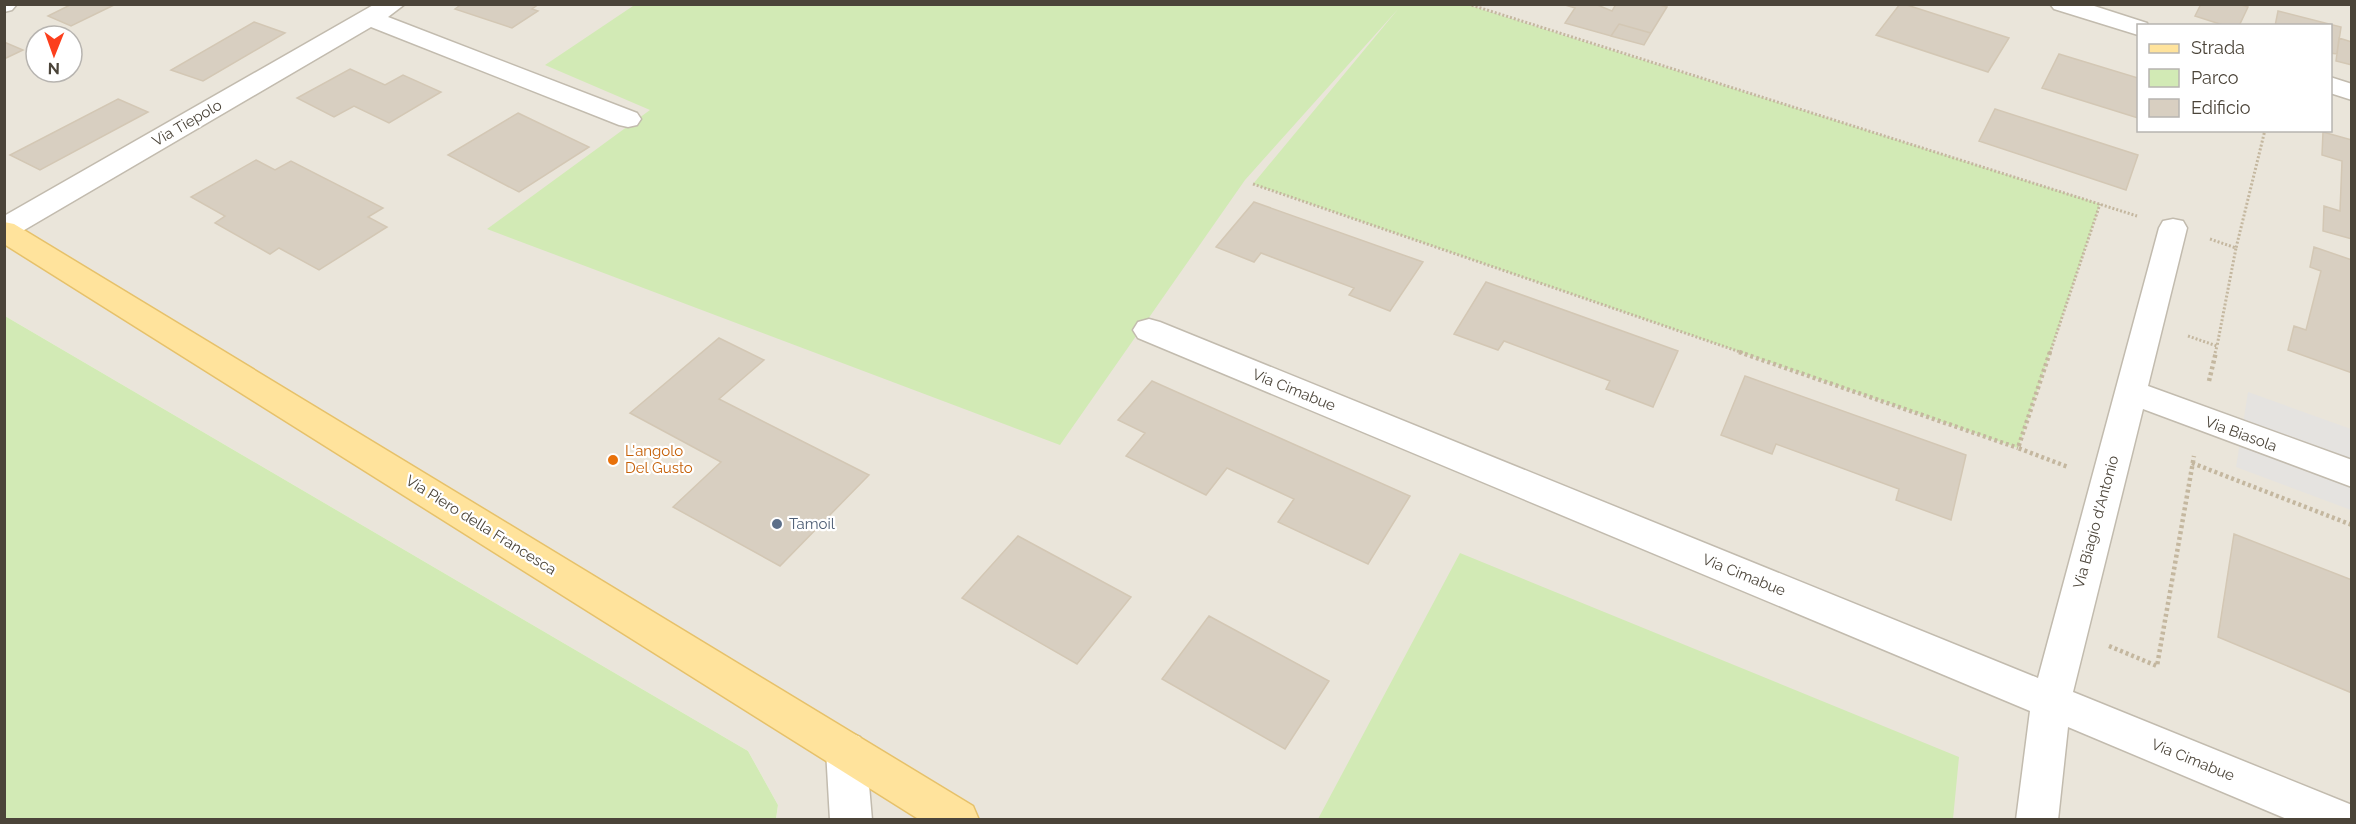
<svg xmlns="http://www.w3.org/2000/svg" width="2356" height="824" viewBox="0 0 2356 824" font-family="Raleway,sans-serif">
  <rect width="100%" height="100%" fill="#f6f3ec"/>
  <path fill="#eae5da" fill-rule="evenodd" d="M5,5h2346v814h-1575l2,-14 -30,-54 -743,-435zM2138,26h192v104h-192zM36,36h36v36h-36z"/>
  <path fill="#d2eab5" d="M636,4l832,1 632,199 -82,244 -765,-264 146,-176 -154,172 -185,265 -573,-216 163,-119 -105,-45z
    M5,316l743,435 30,54 -2,14h-771z
    M1460,553l499,204 -6,62h-635z"/>
  <path fill="#e5e3e0" d="M2248,392l103,37v81l-115,-43z"/>
  <path fill="#d8cfc1" stroke="#d3c7b4" stroke-width="1.5" d="M72,4h44l-45,22 -23,-10z
    M462,4h77l-7,5 6,2 -26,17 -57,-19z
    M1562,4h33l17,7 4,-7h40l11,3 -16,26 -32,-9 -8,12 -46,-13 10,-15z
    M1900,4h4l105,34 -21,34 -112,-37z
    M2201,4h37l10,3 -9,19h-13l-31,-10z
    M2278,11l63,16 -4,27 -7,-1v-27h-55z
    M254,22l31,11 -82,48 -32,-11z
    M1619,24l32,9 -7,12 -33,-9z
    M2339,38l13,4v23l-16,-4z
    M4,42l19,8 -19,9z
    M2059,54l79,24v40l-96,-30z
    M350,69l35,16 18,-10 38,17 -52,31 -35,-17 -20,11 -37,-19z
    M118,99l30,13 -108,58 -30,-15z
    M1995,109l143,46 -12,35 -147,-49z
    M518,113l71,34 -70,45 -71,-37z
    M2323,132l29,8v99l-29,-8 1,-25 16,5 2,-50 -20,-6z
    M256,160l19,10 16,-9 92,47 -15,9 19,10 -68,43 -40,-22 -9,6 -55,-31 10,-7 -34,-19z
    M1254,202l169,60 -33,49 -41,-16 5,-7 -93,-35 -7,9 -38,-15z
    M2314,247l38,13v113l-64,-23 6,-24 12,4 15,-59 -11,-4z
    M1486,282l192,69 -25,56 -47,-18 4,-8 -106,-40 -6,9 -44,-16z
    M719,338l45,22 -45,39 150,76 -89,91 -107,-59 48,-45 -91,-49z
    M1745,376l221,79 -15,65 -55,-20 3,-11 -123,-45 -4,10 -51,-19z
    M1152,381l258,115 -42,68 -90,-42 16,-23 -67,-31 -21,27 -80,-39 19,-23 -27,-13z
    M2234,534l118,46v113l-134,-56z
    M1018,536l113,61 -54,67 -115,-66z
    M1209,616l120,65 -44,68 -123,-70z"/>
  <g fill="none" stroke-linecap="round" stroke-linejoin="round">
    <g stroke="#c2bbae" stroke-width="3">
      <path id="minor" d="M4,4h13l-5,6 -8,2z
        M375,4h30l-17,13 249,96 4,6 -4,6 -9,2 -9,-2 -248,-98 -357,209 -10,2v-22z
        M2050,4h38l59,19 1,3h-10v9l-84,-26z
        M2330,77l22,7v16l-22,-7z
        M2173,219l10,2 4,7 -39,158 204,74v27l-209,-78 -70,283 279,113v15h-63l-221,-93 -10,93h-42l14,-109 -892,-373 -5,-8 5,-8 11,-3 11,3 878,356 121,-450 4,-7z
        M846,731l14,6 6,13 6,70h-42l-4,-70 6,-13z"/>
    </g>
    <g stroke="#e6c16a" stroke-width="3">
      <path id="primary" d="M4,222l10,2 959,582 6,14h-59l-916,-576z"/>
    </g>
    <path stroke="#c4b79f" stroke-width="3" stroke-dasharray="2 2" stroke-linecap="butt" d="M1468,4l669,212
      M1253,184l490,169
      M2210,239l26,9 29,-118
      M2188,336l29,10 19,-98
      M2050,353l50,-149
      M2215,353l2,-7"/>
    <path stroke="#c4b79f" stroke-width="4.5" stroke-dasharray="3 3" stroke-linecap="butt" d="M1739,352l279,96
      M2050,352l-32,96 50,19
      M2209,381l7,-29
      M2192,463l160,62
      M2109,646l48,20 37,-210"/>
    <use href="#minor" fill="#fff" fill-rule="evenodd"/>
    <use href="#primary" fill="#ffe39c" fill-rule="evenodd"/>
  </g>
  <circle fill="#e8710a" stroke="#fff" stroke-width="2" cx="613" cy="460" r="6"/>
  <circle fill="#5c6f8a" stroke="#fff" stroke-width="2" cx="777" cy="524" r="6"/>
  <g text-anchor="middle" stroke-width="4.5" stroke-linejoin="round" paint-order="stroke">
    <g font-size="15" fill="#4b4439" stroke="#fff">
      <text transform="translate(187 123) rotate(-30)" y="5">Via Tiepolo</text>
      <text transform="translate(1294 390) rotate(22)" y="5">Via Cimabue</text>
      <text transform="translate(2241 434) rotate(20)" y="5">Via Biasola</text>
      <text transform="translate(2096 522) rotate(-75)" y="5">Via Biagio d'Antonio</text>
      <text transform="translate(481 525) rotate(32)" y="5">Via Piero della Francesca</text>
      <text transform="translate(1744 575) rotate(22)" y="5">Via Cimabue</text>
      <text transform="translate(2193 760) rotate(22)" y="5">Via Cimabue</text>
    </g>
    <g font-size="15" fill="#c56008" stroke="#fff" text-anchor="start">
      <text x="625" y="456">L'angolo<tspan x="625" dy="17">Del Gusto</tspan></text>
    </g>
    <g font-size="15" fill="#4e5e75" stroke="#fff" text-anchor="start">
      <text x="789" y="529">Tamoil</text>
    </g>
  </g>
  <rect width="2356" height="824" fill="none" stroke="#4b4439" stroke-width="12"/>
  <rect x="2137" y="24" width="195" height="108" fill="#ffffff" stroke="#b7b4b0" stroke-width="1.5"/>
  <rect x="2149" y="44" width="30" height="9" fill="#ffe39c" stroke="#b7b4b0" stroke-width="1.5"/>
  <text x="2191" y="54" font-size="18" fill="#4b4439">Strada</text>
  <rect x="2149" y="69" width="30" height="18" fill="#d2eab5" stroke="#b7b4b0" stroke-width="1.5"/>
  <text x="2191" y="84" font-size="18" fill="#4b4439">Parco</text>
  <rect x="2149" y="99" width="30" height="18" fill="#d8cfc1" stroke="#b7b4b0" stroke-width="1.5"/>
  <text x="2191" y="114" font-size="18" fill="#4b4439">Edificio</text>
  <g transform="translate(54 54) rotate(181)"><circle r="28" fill="#ffffff" stroke="#b7b4b0" stroke-width="1.5"/>
  <path d="M0-4.5L10 22L0 15L-10 22Z" fill="#fc3f1d"/>
  <text y="-9" font-size="16" font-weight="bold" text-anchor="middle" fill="#4b4439">N</text>
  </g>
</svg>
